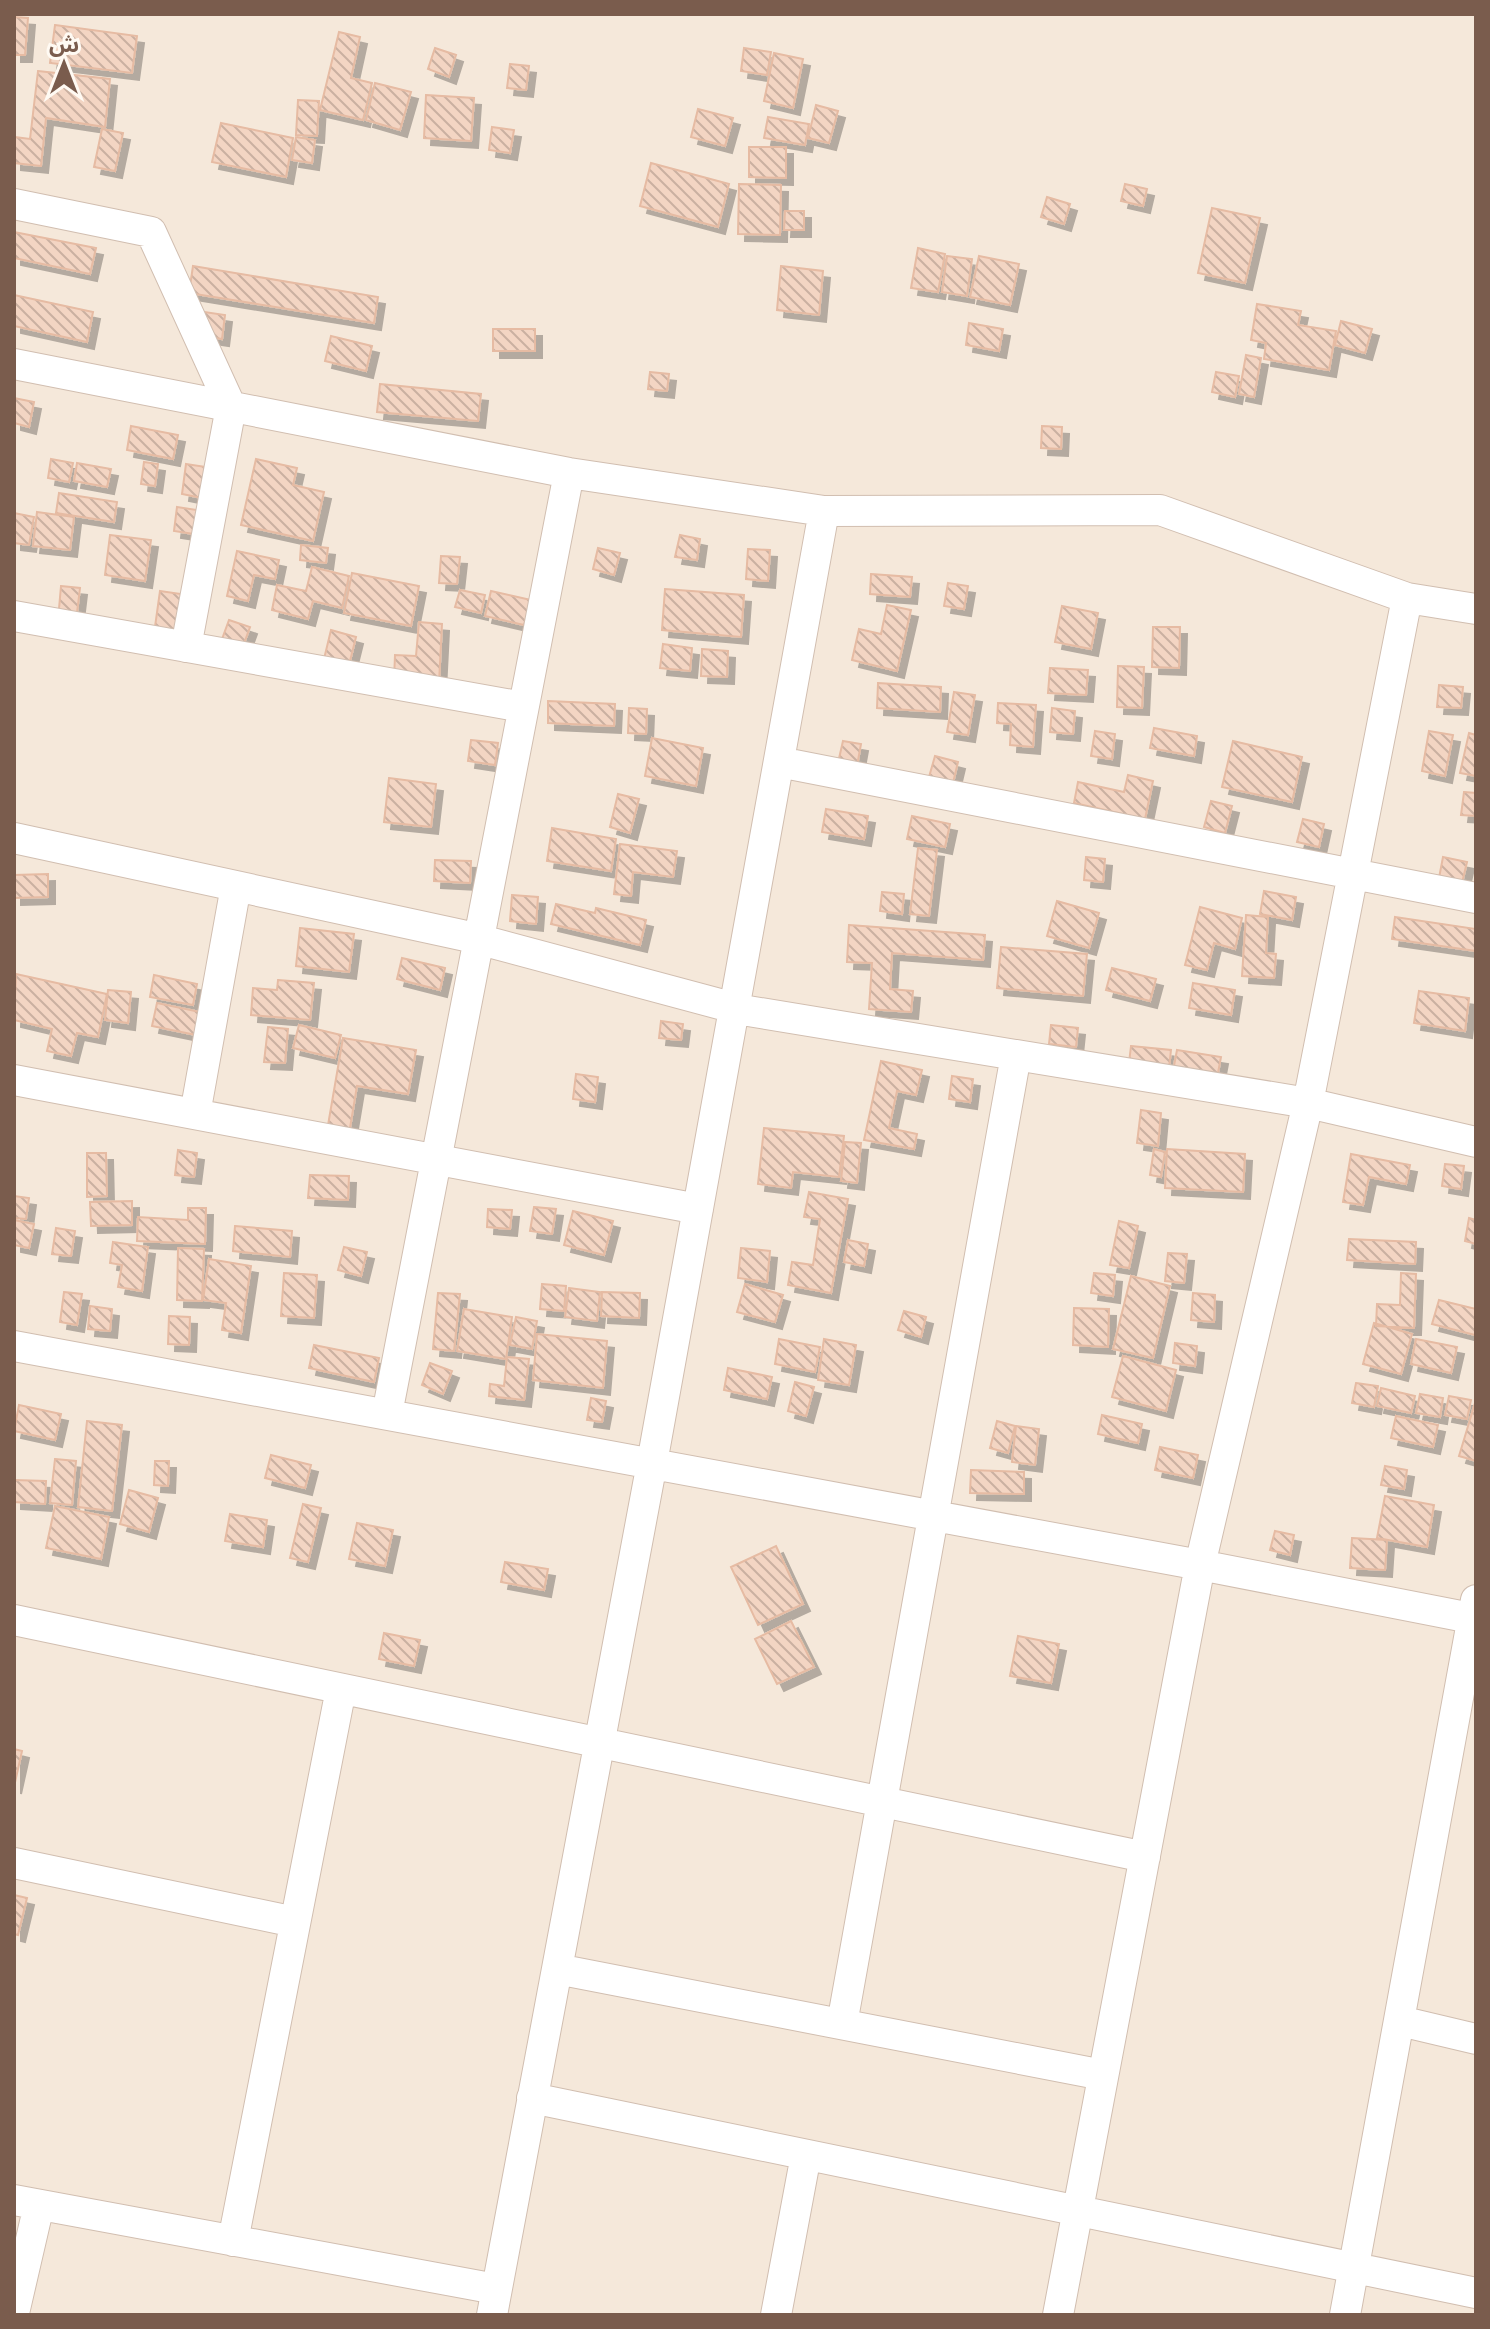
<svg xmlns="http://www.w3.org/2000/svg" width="1490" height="2329" viewBox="0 0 1490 2329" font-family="'Archivo Narrow','Noto Sans Arabic',sans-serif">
  <defs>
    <pattern id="building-back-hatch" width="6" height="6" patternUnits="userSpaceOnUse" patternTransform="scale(2)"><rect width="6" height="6" fill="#f3d5c3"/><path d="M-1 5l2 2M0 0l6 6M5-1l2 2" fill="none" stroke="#cab0a1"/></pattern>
    <filter id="shadow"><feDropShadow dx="7" dy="7" stdDeviation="0" flood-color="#0004"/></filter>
  </defs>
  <rect width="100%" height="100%" fill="#fdf6ec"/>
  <path fill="#f5e8da" d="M14,14h1462v2301h-1462z"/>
  <path fill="url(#building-back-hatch)" stroke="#e6bba3" stroke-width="2" filter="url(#shadow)" d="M14,17l14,1 -3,37h-11z
    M55,25l82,11 -5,37 -82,-10z
    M339,32l21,5 -9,41 21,5 -9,37 -43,-10z
    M435,48l21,7 -7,22 -21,-8z
    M744,48l27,4 -4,23 -26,-4z
    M774,53l29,6 -10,49 -29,-7z
    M510,64l19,2 -3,24 -19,-2z
    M38,71l72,8 -5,48 -59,-9 -5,48 -27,-3v-26l16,2z
    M375,83l36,9 -11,38 -34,-10z
    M426,95l48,3 -3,43 -47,-3z
    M298,100l21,1 -2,35 -21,-1z
    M816,105l22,6 -9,32 -21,-5z
    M698,109l35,9 -8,28 -34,-9z
    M768,117l41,7 -4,21 -41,-7z
    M221,123l72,15 -7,39 -74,-15z
    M492,127l22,3 -4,23 -21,-3z
    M102,129l21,4 -8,38 -21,-4z
    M296,137l19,3 -3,23 -20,-3z
    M749,147h37v31l-37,-1z
    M651,163l78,21 -11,43 -78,-21z
    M739,184l42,1 -1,50 -42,-1z
    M1125,184l22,5 -4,17 -22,-5z
    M1047,197l23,7 -6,20 -23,-7z
    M1212,208l48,10 -15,65 -47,-10z
    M785,211h19v19h-20z
    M14,232l82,16 -6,26 -76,-16z
    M918,248l27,6 -7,38 -27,-4z
    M947,256l25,3 -5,37 -25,-4z
    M979,256l40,8 -9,41 -40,-8z
    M193,266l185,31 -4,26 -185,-30z
    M781,266l42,5 -4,44 -42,-5z
    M14,295l79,17 -6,30 -73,-16z
    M1257,304l44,7 -3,14 38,6 -7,39 -65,-11 2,-16 -15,-3z
    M184,309l41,6 -3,24 -41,-6z
    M1341,321l31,8 -7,24 -30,-8z
    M969,323l34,6 -4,22 -33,-6z
    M493,329h42v22h-42z
    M331,336l41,10 -6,25 -41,-10z
    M1246,355l15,3 -7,39 -15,-3z
    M650,372l19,2 -2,17 -19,-2z
    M1216,372l23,4 -4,21 -23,-5z
    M380,384l101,10 -3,27 -101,-9z
    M14,398l20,4 -5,25 -15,-4z
    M131,426l47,9 -5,24 -46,-9z
    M1042,426l20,1 -1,22 -20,-1z
    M51,459l22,4 -4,19 -21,-4z
    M256,459l41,9 -4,17 31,7 -11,49 -72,-16z
    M144,462l14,2 -3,22 -14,-2z
    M77,463l34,6 -4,18 -33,-6z
    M186,464l20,3 -4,31 -20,-4z
    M59,493l58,9 -3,20 -58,-9z
    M177,507l20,3 -3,24 -20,-3z
    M37,512l37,5 -4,33 -37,-4z
    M14,513l20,4 -5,28 -15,-2z
    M110,535l41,5 -6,41 -40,-6z
    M680,535l20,4 -3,21 -22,-3z
    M301,545l27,3 -2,15 -26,-3z
    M598,548l22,5 -6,22 -21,-6z
    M748,549l22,1 -2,31 -22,-2z
    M237,551l42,9 -4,19 -21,-4 -6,26 -21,-5z
    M441,556l19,1 -3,27 -18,-1z
    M312,567l37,9 -7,32 -29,-7 -5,18 -36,-9 5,-25 29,6z
    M352,573l67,13 -8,40 -67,-13z
    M871,574l41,3 -2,20 -40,-3z
    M948,583l20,3 -4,23 -20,-3z
    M61,586l19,2 -4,33 -18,-1z
    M665,589l79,6 -3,42 -79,-7z
    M460,590l25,5 -4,18 -26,-6z
    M160,591l21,3 -6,43 -21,-3z
    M491,591l40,9 -7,25 -39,-9z
    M887,605l24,5 -14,61 -45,-11 7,-31 22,5z
    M1062,606l36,7 -7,36 -36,-7z
    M229,620l21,7 -8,22 -21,-7z
    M419,622l23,2 -3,59 -45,-3 1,-25 21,1z
    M1153,627h27l-1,41 -27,-1z
    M331,630l25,7 -7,28 -25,-6z
    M663,644l29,4 -2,23 -30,-3z
    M702,649l26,2 -1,26 -26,-1z
    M1118,666l26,1 -2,41 -25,-1z
    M1050,668l38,2 -2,25 -38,-2z
    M878,683l63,4 -1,25 -63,-4z
    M1439,685l24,2 -2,21 -24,-1z
    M954,692l21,3 -7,40 -21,-3z
    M548,701l67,3 -1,22 -66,-3z
    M998,703l38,2 -3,42 -23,-2 1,-21 -14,-1z
    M629,708l18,1 -1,25 -18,-1z
    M1052,708l23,3 -2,23 -23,-2z
    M1154,728l43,8 -3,20 -44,-8z
    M1095,731l20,3 -3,25 -21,-3z
    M1429,731l24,4 -8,41 -23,-5z
    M1469,733l7,2v41l-16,-3z
    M652,738l51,10 -7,38 -51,-10z
    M471,740l27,3 -3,22 -27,-4z
    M843,741l18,3 -4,22 -19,-3z
    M1233,741l69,16 -10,45 -70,-15z
    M935,756l23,6 -5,21 -24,-6z
    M1128,775l25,6 -8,38 -71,-16 4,-21 46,10z
    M389,778l47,6 -5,43 -47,-5z
    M1464,792l12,1v23l-15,-1z
    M618,794l21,5 -9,34 -20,-6z
    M1211,801l21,5 -7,27 -21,-6z
    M826,809l42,7 -4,23 -42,-7z
    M912,816l38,8 -5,23 -38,-8z
    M1303,819l21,5 -5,23 -22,-5z
    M552,828l64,11 -5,32 -64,-10z
    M620,844l57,7 -4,26 -40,-5 -2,24 -17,-2z
    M918,848l19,2 -8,66 -19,-2z
    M1086,857l19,2 -2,23 -19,-2z
    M1443,857l24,5 -5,21 -23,-5z
    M435,860l36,1 -1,22 -36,-2z
    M48,874v23l-34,1v-23z
    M1264,891l32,6 -4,23 -32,-6z
    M882,892l22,2 -2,20 -22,-3z
    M512,895l26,2 -2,27 -26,-3z
    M1057,901l42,12 -10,35 -42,-12z
    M556,904l39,9 1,-5 50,12 -6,25 -89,-21z
    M1200,907l42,11 -7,31 -21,-6 -7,27 -22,-5z
    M1246,915l22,2 -2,36 10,1 -2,24 -32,-2z
    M1395,917l81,12v22l-84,-12z
    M849,925l136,10 -2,25 -91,-7 -2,36 23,2 -2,21 -42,-3 3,-46 -25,-1z
    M300,928l54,6 -5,38 -53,-6z
    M1001,947l86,7 -4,42 -86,-8z
    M402,958l43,10 -5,22 -43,-11z
    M1112,968l44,11 -6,22 -44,-11z
    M16,974l91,20 -9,43 -21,-4 -6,23 -24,-5 5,-22 -38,-9z
    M154,975l43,9 -4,21 -43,-8z
    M278,980l36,3 -4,37 -59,-5 2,-27 24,2z
    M1193,983l42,7 -4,25 -42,-7z
    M108,990l23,2 -3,31 -23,-3z
    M1419,991l50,7 -4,33 -51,-8z
    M157,1003l43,9 -4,23 -44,-9z
    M661,1021l22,3 -2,16 -22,-2z
    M299,1025l42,10 -6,23 -42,-10z
    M1051,1025l27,3 -2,19 -27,-3z
    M268,1027l20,2 -3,34 -21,-1z
    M343,1038l73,12 -8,44 -51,-8 -8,48 -22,-3z
    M1131,1046l40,4 -2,18 -40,-5z
    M1177,1050l44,7 -4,21 -44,-7z
    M881,1061l41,9 -6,25 -19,-4 -8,37 28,6 -3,15 -50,-9z
    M576,1074l22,3 -3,25 -22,-3z
    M952,1076l21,3 -3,23 -21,-3z
    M1141,1110l20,3 -3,33 -21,-3z
    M764,1128l80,8 -5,41 -46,-5 -2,16 -33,-4z
    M845,1142l16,1 -4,40 -16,-2z
    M1154,1149l11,3 -4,25 -11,-2z
    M1167,1149l78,5 -2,38 -78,-4z
    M178,1150l19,3 -3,24 -19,-2z
    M87,1153h19l1,43 -20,1z
    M1351,1154l59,11 -4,19 -37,-7 -6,28 -20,-3z
    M1445,1164l19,2 -3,23 -19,-3z
    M310,1175l39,1 -1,24 -40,-2z
    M809,1192l39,7 -17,94 -43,-8 4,-23 21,3 7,-46 -16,-2z
    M14,1196l15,2 -3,21 -12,-1z
    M132,1201v24l-41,1 -1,-24z
    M534,1207l22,2 -4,25 -22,-3z
    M188,1208h18l-1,36 -68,-3 1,-24 50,3z
    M488,1209l24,1 -2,19 -23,-2z
    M573,1211l40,10 -9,34 -40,-10z
    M1469,1218l7,2v24l-11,-3z
    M14,1220l20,4 -5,24 -15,-3z
    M1119,1221l19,5 -9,42 -19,-3z
    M235,1226l57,5 -2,26 -57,-6z
    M56,1228l19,3 -4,25 -19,-2z
    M1349,1239l67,3 -1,22 -68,-4z
    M848,1240l20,4 -4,22 -20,-4z
    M113,1242l35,5 -6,44 -24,-4 4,-22 -12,-2z
    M344,1247l23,5 -6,24 -23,-6z
    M178,1248l26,1 -2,52 -25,-1z
    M741,1248l29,3 -3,31 -29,-4z
    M1168,1253l19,1 -3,29 -19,-2z
    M209,1259l42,7 -10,67 -19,-3 4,-27 -23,-3z
    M284,1273l33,2 -3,43 -33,-2z
    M1094,1273l21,2 -2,21 -22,-3z
    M1401,1273l15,1 -2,54 -38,-2 1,-22 23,1z
    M1131,1276l39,10 -17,72 -40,-9z
    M542,1284l24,2 -2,25 -24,-2z
    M745,1284l38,11 -8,27 -38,-10z
    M569,1288l31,4 -3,29 -32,-4z
    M64,1292l18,2 -5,31 -17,-3z
    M602,1292l38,1 -1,25 -38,-2z
    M438,1293l22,1 -6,57 -21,-2z
    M1193,1293l22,2 -1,27 -23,-2z
    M1439,1300l37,9 -1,26 -43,-11z
    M90,1306l22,3 -2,22 -22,-2z
    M1074,1308l35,1 -1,38 -35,-2z
    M464,1309l48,8 -6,42 -49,-8z
    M904,1311l22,6 -5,20 -23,-7z
    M169,1316l21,1 -1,28 -21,-1z
    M516,1317l21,4 -5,28 -22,-4z
    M1374,1323l38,11 -11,40 -38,-10z
    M537,1334l70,7 -4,47 -70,-8z
    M779,1339l41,8 -5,25 -40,-8z
    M824,1339l32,6 -7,40 -31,-5z
    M1416,1339l41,8 -6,26 -40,-9z
    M1175,1343l22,3 -2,20 -22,-3z
    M314,1345l65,13 -5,24 -65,-14z
    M1123,1356l53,14 -10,41 -54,-14z
    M507,1357l22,2 -5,41 -35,-4 1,-12 14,2z
    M430,1363l22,8 -9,23 -21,-9z
    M728,1368l44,9 -5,22 -43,-9z
    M795,1382l19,5 -8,29 -18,-5z
    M1356,1383l22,3 -4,21 -22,-4z
    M1381,1388l34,8 -4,17 -34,-7z
    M1420,1394l23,4 -3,19 -24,-4z
    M1449,1396l22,4 -4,19 -22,-4z
    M591,1398l15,3 -4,21 -15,-2z
    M1475,1403h1v58l-17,-5z
    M19,1405l42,9 -6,26 -41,-9z
    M1102,1415l40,9 -4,19 -40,-9z
    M1396,1416l42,9 -5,22 -42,-9z
    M87,1421l35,4 -10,86 -34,-4z
    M997,1421l18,5 -7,27 -18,-5z
    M1016,1426l23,3 -4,36 -23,-3z
    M1160,1447l38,8 -5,23 -38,-8z
    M271,1455l40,10 -6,23 -40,-10z
    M55,1459l21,2 -4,44 -22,-2z
    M155,1461h14l-1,25 -14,-1z
    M1385,1466l22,4 -3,19 -23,-4z
    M971,1470l53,2v22l-54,-1z
    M14,1480l32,1 -1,23 -31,-2z
    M129,1490l29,8 -9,34 -29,-8z
    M1385,1496l49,9 -7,42 -50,-9z
    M303,1504l18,4 -13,54 -18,-4z
    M55,1506l54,11 -8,42 -55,-11z
    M230,1514l37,6 -4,27 -38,-6z
    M357,1523l36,7 -8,36 -36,-7z
    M1275,1531l19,4 -4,20 -20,-5z
    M1352,1538l35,2 -2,30 -35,-2z
    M776,1546l27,58 -45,21 -27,-58z
    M505,1562l43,7 -4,21 -43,-8z
    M791,1621l23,46 -37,17 -22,-45z
    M384,1633l36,7 -6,26 -35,-7z
    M1018,1636l41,8 -8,39 -41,-7z
    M14,1749l8,2 -8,36z
    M14,1895l13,3 -9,37 -4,-1z"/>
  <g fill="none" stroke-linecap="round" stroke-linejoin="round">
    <g stroke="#d1beb0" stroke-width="32">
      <path id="street" d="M14,204l137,28 80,175 -45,240
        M14,364l555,109 255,38 336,-1 247,88 69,11
        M14,616l509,91
        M779,762l697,136
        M14,838l452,98 276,74 566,93 168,39
        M14,1080l684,129
        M195,1114l41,-228
        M14,1346l1186,219 276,54
        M387,1414l182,-941
        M14,1620l1131,237
        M14,1863l281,59
        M557,1969l546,106
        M1400,2021l76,18
        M842,2024l174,-969
        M532,2098l944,195
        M14,2200l482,89
        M233,2241l108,-552
        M14,2313l25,-108
        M492,2315l160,-852 172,-952
        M776,2315l30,-160
        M1058,2315l142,-750 108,-462 99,-505
        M1345,2315l131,-715"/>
    </g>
    <use href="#street" stroke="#fff" stroke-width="30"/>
  </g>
  <rect width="1490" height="2329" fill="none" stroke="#7a5c4d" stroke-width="32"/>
  <g transform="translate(64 64)" stroke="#fffaf3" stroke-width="6" paint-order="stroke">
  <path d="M0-6L14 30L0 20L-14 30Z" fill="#7a5c4d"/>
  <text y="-12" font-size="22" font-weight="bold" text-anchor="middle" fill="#7a5c4d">ش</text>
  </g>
</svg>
